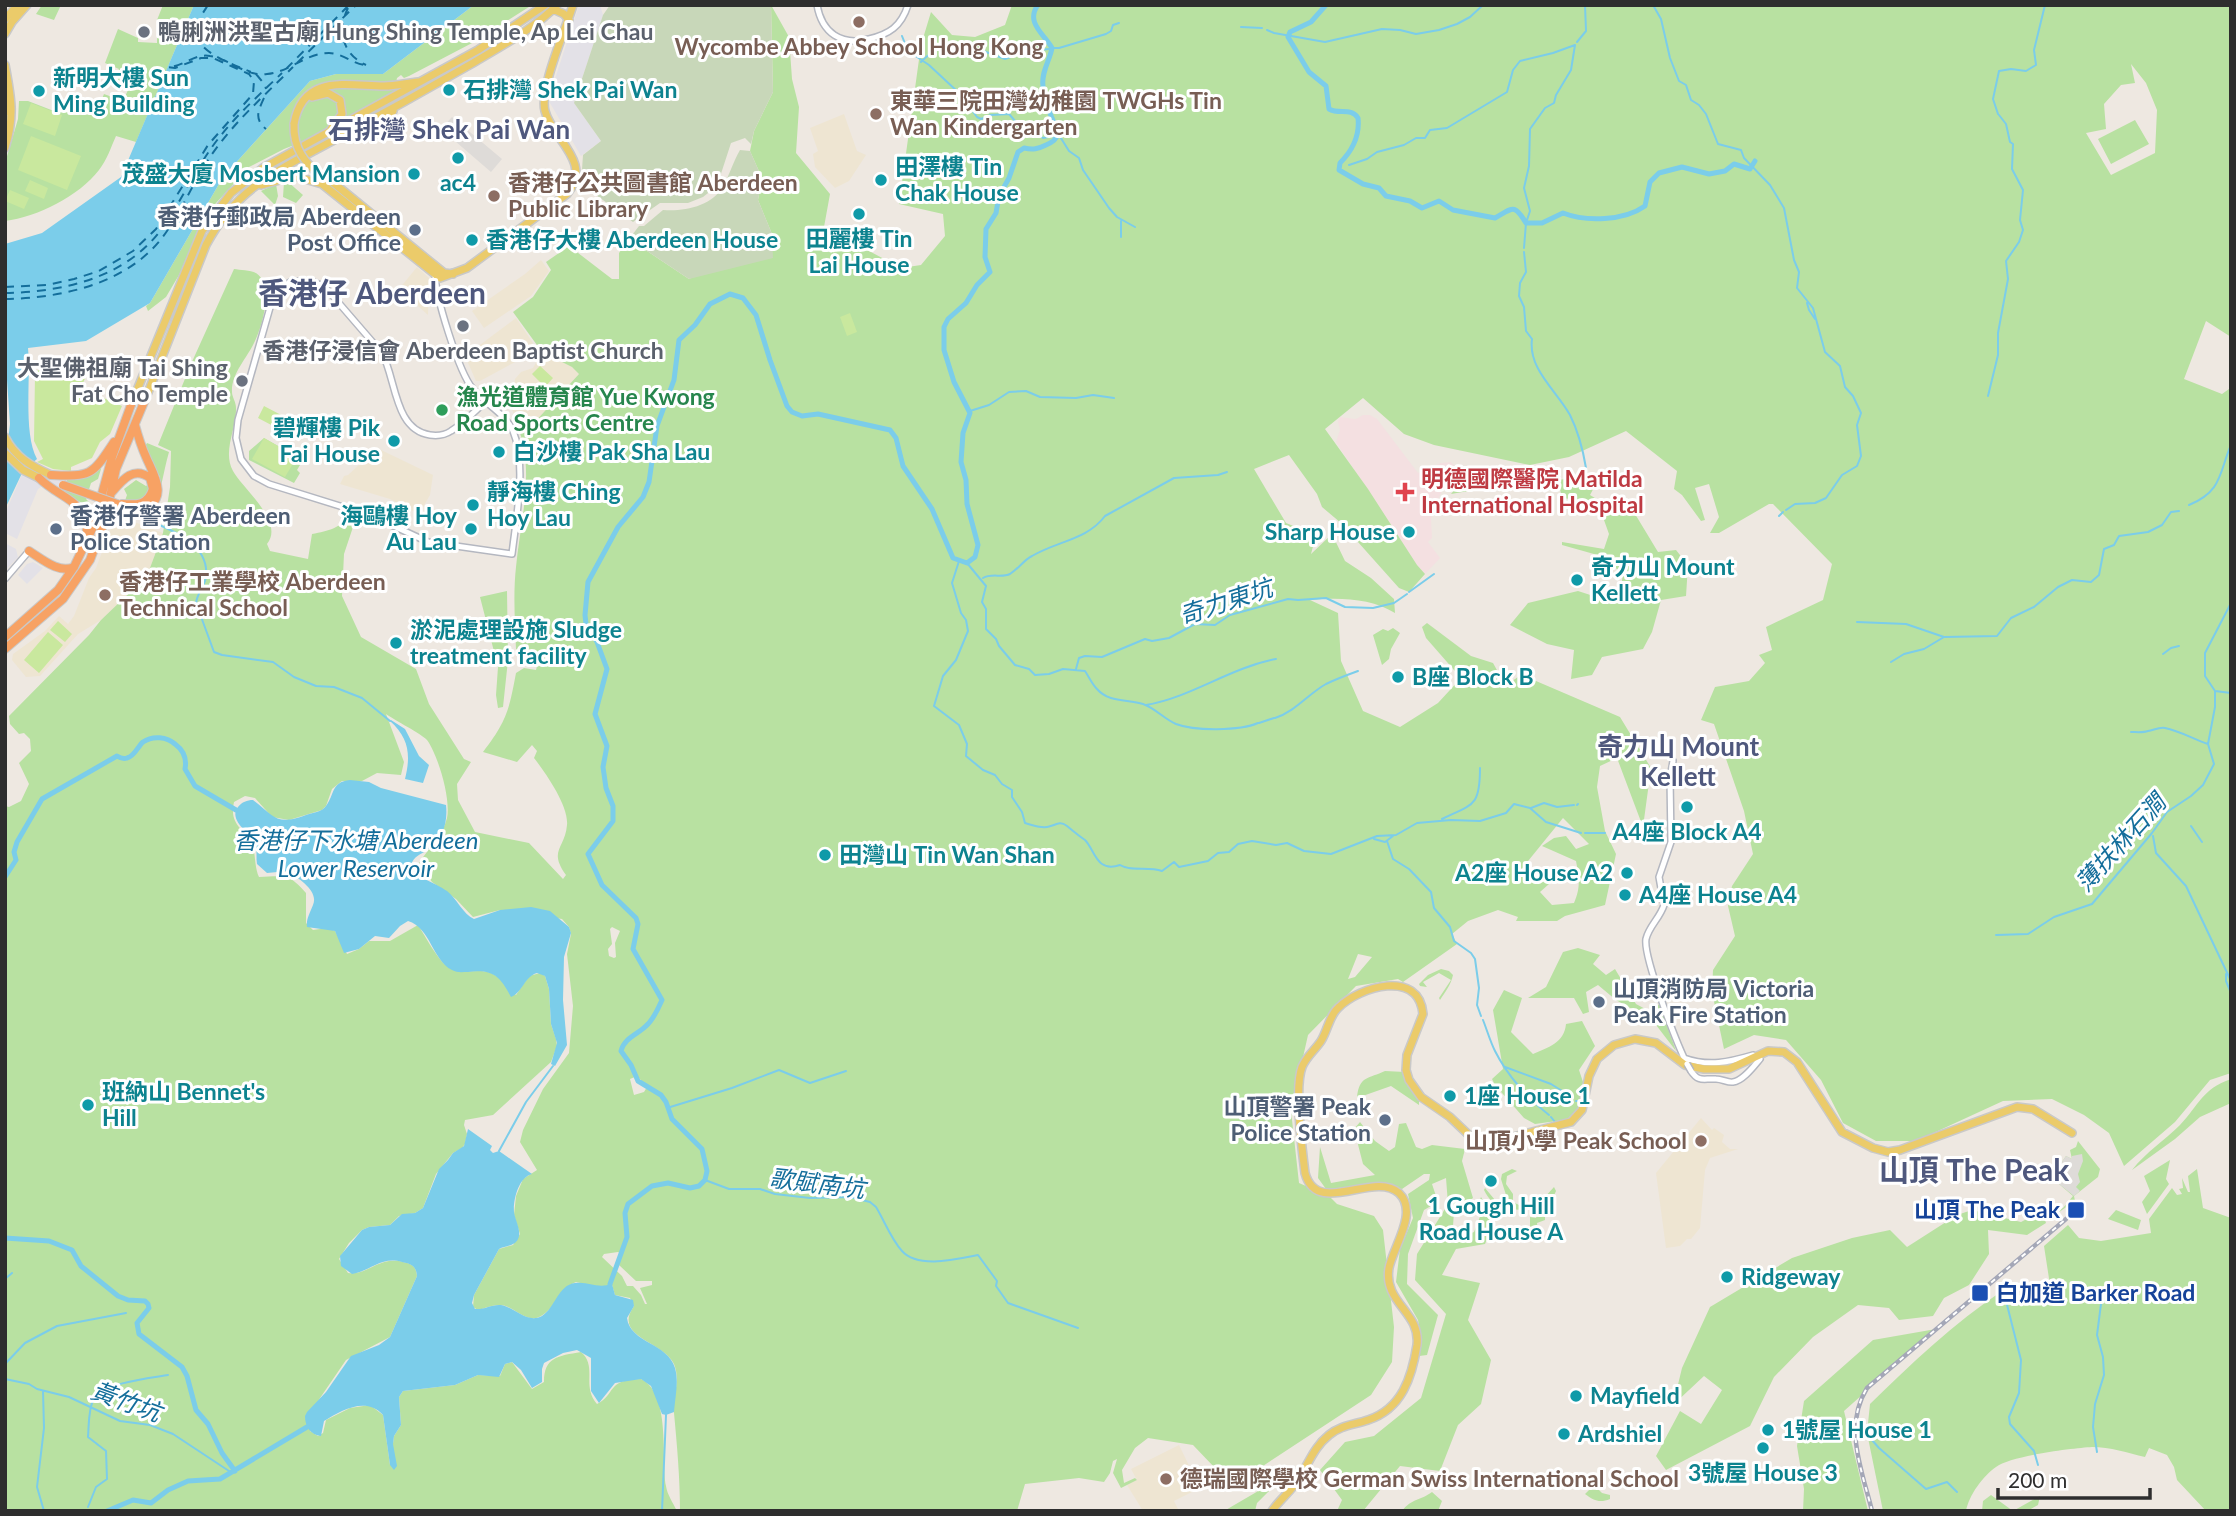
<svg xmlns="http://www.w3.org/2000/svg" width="2236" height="1516" viewBox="0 0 2236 1516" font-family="Lato,'Noto Sans TC',sans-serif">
  <rect width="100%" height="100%" fill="#eee8e1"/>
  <path fill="#e3e1e7" d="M579,5h21l3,10 -29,88 27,38 -20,15 -31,-53 2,-15z
    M33,461l8,6 25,6v14l-7,5 -16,-6 -5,3 -21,50 -12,-6v-19l17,-40z
    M5,543l11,6 2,8 -13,14z
    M33,562l10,6 -16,16 -9,-9 9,-11z"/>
  <path fill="#eee5d2" d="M844,114l13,37 9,4 -17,26 -14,7 -20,-21 -2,-13 5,-3 -8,-23z
    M541,260l8,11 -18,25 -47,32 -12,-17 53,-37z
    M417,267l12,11 -1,37 -29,-26z
    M516,318l17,25 -16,18 -37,20h-4l-11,-25z
    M542,352l30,15 7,7 -47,51 -13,1 -8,-3 4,-7 -4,-8 4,-29 6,-7 12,-4z
    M379,449l54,26 -3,20 -11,19 -29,-15 -50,-15 4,-8 4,-1 26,-24z
    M116,515l47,18 -16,43 -46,44 -23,14 -38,42 -14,1 -14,-17 1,-6 32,-23 14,-15 9,8 6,-8 15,-38 7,-10z
    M1701,1118l11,12 2,-2 10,7 -2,7 8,7h8l-28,9 -5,12 -5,58 -9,11h-4l-7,7 -14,2 -10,-75z
    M1179,1445l21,43 -26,13 5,10h-36l-16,-26 10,-5 -6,-11z"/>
  <path fill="#f4e0e1" d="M1363,415h7l7,4 41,54 23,-10 10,-1 9,11 -17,16 -8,17 -4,12 1,20 -4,4 12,16 -15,16 -8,-9 -81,-123 4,-12 -2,-9 2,-4 16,2z"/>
  <path fill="#b8e1a1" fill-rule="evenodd" d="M42,5h19l-7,15 -18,-6z
    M163,5h31l-58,137 -20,-6c-5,11 -9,24 -17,34 -20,26 -62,47 -94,51v-58l13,-44 1,-18h9l31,12 9,-20 31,13 5,-12 19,7 5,-11 -15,-7 6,-14 -14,-6 13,-34 20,9v4l19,1v-23z
    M474,5h58l-58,37 -65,34 -5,2 -3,-3 -4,3 -2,9h8l-1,2 -100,53 -18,7 -35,18 -43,47 -27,61 -13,22 -18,14 -2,-5 4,-3 73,-126 87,-96 26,-7h47z
    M771,5l18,32 3,42 7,28 -3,46 34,41 -6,33 77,41 20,-3 24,-29 -2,-22 -44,-10 22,-159 10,-33 21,23 23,2 30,-12 7,-20h1219v332l-25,-16 -22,58 38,15 7,-5 2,-5v689l-21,7 -35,42 -51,44 -15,-33 -25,-18 -32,-16 -49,2 -87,40h-40l-33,-18 -22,-43 -35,-40 -32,-5 -30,14 -12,-57 1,-22 22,-34 -7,-30 4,-20 21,-32 -9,-43 -30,-87 -13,-4 14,-33 34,-6 16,-18 -6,-8 13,-5 -6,-23 57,-27 9,-36 -59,-60h-4l-50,29h-9l9,-16 -10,-33 -14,4 10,32 -4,1 -19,-26 -8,-6 3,-18 -51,-40 -57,26 -39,8 -96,-20 -30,-11 -41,-36 -38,31 43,60 49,76 8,9 -16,18 -10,-4 -58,-65 -19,-16 -5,-13 -28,-39 -35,14 32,54 30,12 -5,19 21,-20 13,27 26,17 23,21 1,14c-23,-15 -58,-16 -85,-13l28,13 3,48 22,50 37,16 38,-24 23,-25 -35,-40 -4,-11 5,-4 44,33 22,7 10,18 7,1c15,-8 9,-12 26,-1l84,36 31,51 -8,59 -26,-69 -17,8 -3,21 8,44 11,23 -11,51 -40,11 -8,5h-41l2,-4 -20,-7 -30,11 -16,13 5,10 -54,38 -5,-3 -42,7 -48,49 -17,76 8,72 30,13 8,8 37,12 9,14 11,97 -2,35 -21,33 -131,86 -25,-13 -22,-23 -45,-7 -13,10 -13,22 2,13 11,-5 2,2 -16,8 -8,-15 4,-14 -4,2 -3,12 -6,9 -25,-4 -54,6 -8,27h-337c0,-33 -3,-66 -6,-98 -2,-16 7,-32 0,-49 -11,-23 -62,-27 -40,-58l-4,-8 -15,-3 -3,-10 -9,3 -27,-6c-18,7 -19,25 -35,34 -14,9 -28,-11 -41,-11 -7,0 -15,3 -22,5l-5,-3 1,-12 25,-46 14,-4 7,-11 -6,-19 2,-19 7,-17 14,-9 -17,-28 3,-12 20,-41 26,-36 4,-47 -6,-52 4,-20 -2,-7 -7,-8 -62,-9 -27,7 -17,-18 -24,-17 -13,-19c9,-14 24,-28 28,-45 4,-19 -9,-63 -20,-78 -5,-6 -33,-20 -41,-26l18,48 -3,13 -24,-2 -15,8h-20l-10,8 -6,17 -4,4 -33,10 -17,-3 -17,-19 -10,-2 -11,6c-5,23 9,25 18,43 4,8 2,21 7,32 25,-1 30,-4 47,16v30l7,7 14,-2 8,3 12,23 12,-5 10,-8h21l28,-16c8,12 19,34 29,41 14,11 29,1 44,7 11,5 16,15 25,22l13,-19 11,-3 5,3 4,13 2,35 5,15 1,7 -6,16 -58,53 -28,5 -1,5 3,9 -2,10 -3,4 -9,5 -17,21 -13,34 -8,5 -16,3 -9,9 -21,2 -7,3 -13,13 -10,16 9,14c20,3 30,-17 55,-11 9,2 13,4 14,14l-27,61 -44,23 -28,41 -8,30 8,5 5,-3 3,-13 24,-12 20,-3 13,10 7,50 4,-29 7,-11 -2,-28 4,-6 52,-6 23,-10 22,1 5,-12 7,-2 20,27 12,-7c0,-25 14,-26 37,-30 17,15 0,33 16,52 19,-9 9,-25 44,-25 30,14 20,79 25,107 1,8 7,17 11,25h-672v-705l4,1 12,-6 8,-17 -10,-21 12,-12 -1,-12 -6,-6 -5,1 -9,-10 -1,-8 80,-81 12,-15 46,-44 16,-43 7,-46 1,-36 -13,-6 33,-81 43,-95c6,1 16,1 22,4 19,12 6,54 -2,70 -7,15 -23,31 -22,49 0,5 4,10 4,16 1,20 -14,43 -3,63 10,18 52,51 34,73l3,7 38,8 4,-25c17,-3 28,-6 39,-20l6,1 -13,39 -2,42 19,41 55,32 13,35 35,55 7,3 -14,22 1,16 17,32 54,11 34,36 3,-4c-18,-25 -1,-26 1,-50 2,-19 -22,-53 -33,-67l3,-7 -5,-6 -15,17 -34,-10c24,-31 26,-42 33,-79l8,-5 12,2 2,-8 -18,-5 -4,-8c-1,-27 -3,-55 0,-82 4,-43 18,-92 4,-134l6,-7 6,-1 47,-51 -7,-7 -30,-15 -29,-40 20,-15 18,-27 -5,-8 23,-16 43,33h7v-26l10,-14 60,40 83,-45 -14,-34 4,-22 -12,-27 4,-20 19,-39zM2131,64l15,19 11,27 -2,43 -44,22 -25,-42 20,-4 -2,-25 17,-19 14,-2zM1563,818l26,26 -13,5 -10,-13 -12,2 -12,8 34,15c3,16 5,26 -2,42l-22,2 -12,-13 9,-8 -29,-13zM612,927l8,4 -5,12 1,14 -2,1 -5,-2 -1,-7 4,-5 -2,-15zM1358,954l14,3 -17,20 -7,2zM637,1076l10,11 -3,5 -10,3 -4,-16zM618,1252l4,2 -3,11 17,16h16v4l-12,3 7,16h-2l-4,-9 -8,-9h-6l-5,-10 -20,-19 2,-3z
    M2135,120l14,24 -38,20 -13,-25z
    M287,181l16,14 -7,8 -13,-6 1,-15z
    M276,184l2,12 -3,9 -14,-14z
    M264,438l39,22 -6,10 3,3 -6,10 -45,-23v-9z
    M147,443l22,9c-6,21 -8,41 -16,60l-17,5 -15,-5 6,-17 -3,-6 12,-9 10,6 14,-9 -16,-29z
    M99,467l2,2 -3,10 -7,4 -5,16 5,5 -3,9 -6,-10 -18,-10 3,-4v-9l13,-3z
    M1476,476l10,12 -35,6 11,-13z
    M1587,476l10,6 -7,13 23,14h19l26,43 18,-2 12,15 -2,31 -25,4 -9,32 -9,17 -41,8 -10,18 -21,4 3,-29 -27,-6 -37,-19 18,-22 50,-12 34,11 8,-9 3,-19 -22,-18 -39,-11v-3l42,7 5,-15 -9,-25 -21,-9 -17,-2 -4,-18z
    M507,591l1,69 -5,47 -5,1 -2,-13 2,-28 -18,-70z
    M1393,628l7,5 -9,16 -2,10 -7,6 -9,-30 10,-6 5,2z
    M1578,948l22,7 -7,9 13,11 9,-6 21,35 13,7 12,-8c2,17 10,32 15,48l-23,-30 -10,1 -4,-9 -23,-13 -18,-15 -12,7 3,20 -6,2 -9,-16h-46l18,-11 17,-35z
    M1441,969l8,2 4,4c-2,10 -8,17 -13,25l-1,-2 12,-18 -12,-7 -16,9 4,5 -7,-1 -1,-2 9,-9z
    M1504,990l18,8 -11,34 22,22c16,-7 31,-11 33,-30l16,-3 13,25 -16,24 4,12 -3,26 -9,11 -36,5 -11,-6 -29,-33 -3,-6 11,-10 -10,-59z
    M1385,1071l20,1 5,15 9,11v7l-28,-19 -34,12c2,-23 12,-19 28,-27z
    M2231,1079v24l-31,14 -25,22 -43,31c14,-18 32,-29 48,-45 19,-20 22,-36 51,-46z
    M1360,1122l15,19 14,10 6,-4 4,-23 7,-1 10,24 6,2 10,-4 33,4 -3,12 11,37 -19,14 -2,28 22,-8 7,-18 -3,-9 3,-8 14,23 -10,24 -29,5 -14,26 38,8 -12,37 23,40 -10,44 -23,21 -18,46 -40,-5 -37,45h-26l5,-11 -22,-30 25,-28 29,-6 47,-38 25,-84 -31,-34 2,-26 31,-50 -2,-26 -14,6 6,18 -14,8 -16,44 -1,30 31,31 -11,40 -8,1 2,-19 -3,-17 -22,-38 4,-33 13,-31 -5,-24 21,-14 1,-6h-6l-22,15 -15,-5 -61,5 -8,-11 2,-31 11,36 44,-8 -12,-11 -9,-35z
    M2078,1141l22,28 -2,8 -24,19 1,5 -26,18 -1,-4 15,-7 10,-12 -14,-12 4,-7 -8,-5 11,-16 6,3 -2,-9 6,-3z
    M2170,1160l-4,19 3,5 -22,30 -5,-12 8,-11 -6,-15z
    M1512,1169l5,2 -10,5 -1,8 7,10v8l10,5 -1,3c-18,-1 -29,-2 -38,-20l1,-2 10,12 8,-1 3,-4 -5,-16 1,-5z
    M2197,1169l6,39 28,10v293h-25l-29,-31 -3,-13 -7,-12 -18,-7 -4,9c-17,-4 -35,-10 -53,-10 -19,1 -82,9 -96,20 -13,9 -27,28 -30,44h-83l-16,-78 3,-29c41,-40 84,-81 132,-113 18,8 30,1 48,-6l-6,-39 24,-21 11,13 22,3 50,-8 -2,-14 23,-31 5,7 5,-1 -3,-5 4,-1 -1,-10 6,14h2l-2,-16z
    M1554,1187l2,4 -11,24v5l-8,3 1,9 -8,5v-20l6,1 7,-19z
    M1972,1210l49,12 21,-11 4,12 -19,12 -39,-5 1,24 -20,31 -25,13 -11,18 -34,4 -10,-12 -31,-3 -45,32 -39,40 -24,49 -84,44 -10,-14 24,-45 21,13 21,-34 -18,-14 -31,29 9,-37 28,-61 82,-49 60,-20 38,-8 17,17 50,-32z
    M2116,1210l25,10 -3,10 -30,-11z
    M1936,1329l-92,82 24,100h-65l1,-22 -7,-43 7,-45 69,-61z
    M1284,1476l-27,27 -2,8h-31z
    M1594,1485l8,8 8,2v4c-10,4 -16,2 -25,-5z
    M1432,1492l10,9 -4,10h-36c10,-13 18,-10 30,-19z
    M1991,1495l22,16 27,-15 -2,9 -11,6h-45l1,-10z"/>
  <path fill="#c8d7b9" d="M610,5h161l2,87 -19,39 -3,13 -6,-6 -14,5 -14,43 -14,11 -15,6h-28l-27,19 -52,-38 2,-29 18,-14 -27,-38 29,-88z
    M740,150l10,1 12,27 -4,22 14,34 1,24 -84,21 -60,-40 10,-13h5l19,-16c20,2 50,-4 60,-24 7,-12 10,-24 17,-36z"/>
  <path fill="#c9e89e" d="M31,103l31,12 -7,21 -32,-12z
    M31,136l50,20 -14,34 -49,-20z
    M30,180l18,8 -4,11 -19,-8z
    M10,190l19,8 -5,11 -19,-8z
    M850,313l7,19 -10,4 -7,-19z
    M75,358l15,8 -9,22 41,18 -12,28 -10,8 -8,16 -21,9v4l-18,-2 -16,-7 6,-3 -9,-18 1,-66 9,-12z
    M540,366l13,12 -8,9 -13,-13z
    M264,406l19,10 -6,12 -19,-10z
    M264,438l33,19 -12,20 -33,-18z
    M58,621l14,13 -7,8 -15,-12z
    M48,632l15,13 -24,28 -15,-13z"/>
  <path fill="#dedbd8" d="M452,117l50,42 -11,13 -50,-43z
    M2082,1154l1,7 -5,13 2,8 -4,5 4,4 -6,5 -15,-12 4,-7 -8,-5 11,-16 6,3v-3z"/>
  <path fill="#7bcdea" d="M194,5h280l-91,69h-47l-26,7 -87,96 -73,126 -64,38 -58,7c3,32 -5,85 9,111l-14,12 -18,38v-43l5,-42 -5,-74v-106l37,-11 79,-56z
    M391,720l14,9 14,27 10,9 -6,18 -18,-4c6,-24 4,-41 -15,-58z
    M350,780l19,2 12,6 65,17c2,17 -3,35 -19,45 -7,5 -13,6 -16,15 7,14 23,17 36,26 10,8 16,23 27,28l26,-9 31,-3 19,4 19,16 2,6 -7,24 -1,43 4,45 -12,21 -4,-2 6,-21 -6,-19 -2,-35 -4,-13 -8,-3c-13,4 -14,19 -26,24 -11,-21 -18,-28 -43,-25 -6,0 -11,1 -16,-2 -20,-10 -21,-42 -44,-49l-8,5 -11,12 -14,-2 -16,13 -15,4 -9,-22 -28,-4c-1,-8 3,-14 6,-22 6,-14 -14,-26 -25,-34l-21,2 -10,-9c-1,-6 0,-12 -1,-17 -3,-13 -29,-26 -18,-40 4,-5 9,-7 15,-7 22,17 23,26 53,15 6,-2 16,-3 20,-9 9,-12 5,-24 24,-26z
    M468,1129l24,17 -2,4 3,3 6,-2 33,23c-13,3 -19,25 -18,38 1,8 8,19 4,27 -3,7 -13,7 -19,10l-25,46 -2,8 3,6c9,1 17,-5 26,-4 13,2 26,19 41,11 13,-8 16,-31 33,-33 14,-2 21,6 37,1l3,11 18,5 1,6 -7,12c3,25 41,25 48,50 4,14 0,30 -1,44l-8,3 -4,-1 -11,-28 -10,-7 -26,4 -16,20 -8,-12v-33l-14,-8 -14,3 -19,10 -2,6v13l-10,6 -11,-18 -9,-8 -7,2 -6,13 -21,-2 -23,10 -52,6 -4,6 2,28 -7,11 -1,8 4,22 -3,4 -4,-5 -7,-50c-16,-19 -42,-5 -59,6l-3,15c-11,-1 -16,-10 -16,-20l2,-4 19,-20 25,-36 28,-11 11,-8 27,-61c-1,-10 -5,-12 -15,-14 -21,-6 -31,9 -50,12l-11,-8 -1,-10 22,-26 7,-3 21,-2 12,-11 13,-1 8,-5 16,-39 9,-9 5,-7 11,-7z"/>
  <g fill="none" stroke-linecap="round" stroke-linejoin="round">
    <path stroke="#7bcdea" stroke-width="2" d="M1653,5l8,14 9,39 9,23 7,4 5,15 8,5 7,9 12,30 23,6 3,8 26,27 14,23 10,52 5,12 -2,16 16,20 12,44 15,14 5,21 8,9 8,17 -4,12 4,31 -4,10 -15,9 -16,23 -11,5 -20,1 -9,6
      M1241,27l21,1
      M1267,30l7,3 51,9 57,-13 18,1 16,4 23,-4 18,-6 13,-7 13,-12
      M902,36l6,15 21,14 30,28 18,24 4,2 10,-4 18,-1 7,8 6,-1 6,7 15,10 16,-3 10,16 10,7 4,12 26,38 8,9 18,10
      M1577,42l9,-11 -1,-26
      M1052,48h7l47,-14 5,-3 2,-6 6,-2
      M921,62c27,-28 53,-14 84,-3l23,-8 21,-2
      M1998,114l-5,-15 6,-28 12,-2 15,2 10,-6 -2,-15 11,-45
      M1349,165l18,-6 10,-7 27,-7 12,-7h9l5,-8 17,-2 60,-36 6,-22 7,-9 33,-8 22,-8
      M1121,237v-16
      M1524,248l2,-25 4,-12 -6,-23 5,-22 1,-37 15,-21 9,-5 2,-8 15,-25 4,-25
      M1524,252l2,20 -6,11 -1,13 5,11 2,24 6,8c-4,30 24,51 38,76 8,16 13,35 16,53
      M1807,303l2,7 6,9
      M1988,396l10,-41v-22l10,-54 -2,-18 13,-19 4,-12 -3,-10 3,-30 -11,-21 1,-25 -3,-2 -4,-18 -7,-9
      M970,411l19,-6 20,-13 17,-1 14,6 36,1 17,-3 21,3
      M2189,505c34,-14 30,-33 42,-60
      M1779,516l4,-4
      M140,517c26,11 70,24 66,60 -1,9 -9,16 -10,26l18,49 8,3 51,7 21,15 22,9 18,1 28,11 28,23
      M959,561l-7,22 9,30 5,7 2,11 -12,29 -13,16 -9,30 25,19 8,19 -1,12 17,14 12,5 7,9 10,6v7l10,15 3,11c7,2 14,5 22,4 8,-1 12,-7 20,-1 6,5 12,10 18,14 10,10 11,33 35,25 11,7 28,1 42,6l12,-9 5,5 29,-6 10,-8 11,-1 9,-8 14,-3 24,4 11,-2 17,8 27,3 46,-18 19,-1 21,-12 34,-3 29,1 26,-8 8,-9 16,4 16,14 35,11
      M967,563l19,23 -4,16 4,7v20l10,10 3,7 16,19 14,4 6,6 14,-1 14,-5 22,2c4,6 7,13 12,18 12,14 31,10 46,15 12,4 21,15 33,20 18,7 64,7 82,-1
      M983,578c8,-5 19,0 27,-4 8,-5 14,-14 22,-18 25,-15 55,-16 73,-40l69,-38 44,-3 9,-3
      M1409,592l25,-18
      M1857,622l49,2 38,13 53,-1 14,-18 23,-11 24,-20 14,-7 19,2 8,-7 5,-26 10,-4 5,-9 29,-4 14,-7 9,-13 8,-1
      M2163,654l8,-6 8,-2
      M1891,662l13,-8 20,-5 20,-12
      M1076,669l3,-11 6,-2 17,1 43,-18 7,2 17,-3 26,-14 20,1 15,-10 58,-16 10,1 28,-2 19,9 28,1 21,-5 13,-9
      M2215,691l16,2
      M1146,705c46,-8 83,-37 130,-46
      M1275,718c21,-7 33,-24 51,-34 10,-5 21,-9 32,-13
      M1259,723l15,-5
      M2131,732c5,0 12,1 17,-1 6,-1 11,-4 17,-3 15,3 28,11 43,16
      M1577,805l1,-1
      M1531,808l13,-5 13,4 17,-2
      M1442,819c31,-15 38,-12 38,-51
      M2191,826l11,16
      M1585,833h20
      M2153,836l3,17 30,33 45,95
      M1374,839l11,3 8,-6
      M1387,841l6,18 16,10 22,23 3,16 16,19 4,14 17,12 4,6 4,29 -2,17 4,11
      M1996,935l32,-1 26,-17 38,-13 60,-71 15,-21 24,-16 12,-11 11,-21 -6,-20 7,-37v-16l-10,-15v-23l26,-50
      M2226,974v7l5,12
      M1483,1020c4,10 7,21 12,31 12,24 33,48 54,64
      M1505,1067l46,17 19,12
      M1576,1101h3
      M667,1108l65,-20 47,-18 31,13 36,-12
      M1551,1117l4,5
      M499,1151l27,-49 27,-36
      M705,1180l24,9h31l15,5 35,4 40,-1 20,5 6,5c8,13 15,32 26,44 16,18 55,8 76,4l19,26 -1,5 12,17 70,25
      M5,1279l7,-6
      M2003,1289l18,71 -2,33 -10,24 1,7 24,27 4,14
      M5,1364l20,-21 32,-17 69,-13
      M5,1379l24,5 8,5 32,8 51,24 30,4 23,9 56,37
      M43,1391l1,37 -7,59 7,24
      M1864,1431l15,17 47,41 21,-7 10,10
      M2097,1452l-4,-25 2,-23 9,-29 -1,-18 -6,-22 4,-31 5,-16
      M88,1507l8,-20 11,-8 -1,-28 -18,-14c1,-12 0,-28 6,-39 9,-15 57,-20 74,-23
      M662,1511l4,-96"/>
    <path stroke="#7bcdea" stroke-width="5" d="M1326,5l-15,17 -21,10 -2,5 21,35 17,14 3,23c10,6 22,-2 29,9 2,18 -6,33 -18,45l-1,7 24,14 16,4 7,8 24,5 12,7 17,-7 14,9 42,8c18,-10 19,-15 31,5h16l21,-10c23,9 61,8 82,-7l5,-24 9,-9 23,-6 27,7 16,-3 9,-7 16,5 5,-8
      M5,877l11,-17 -2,-8 3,-10 25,-43 75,-43c3,2 7,3 10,2 8,-2 11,-12 16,-16 10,-7 24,-5 32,2 8,6 12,15 10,25l10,17 41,24
      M5,1238l44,3 23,9 9,16 37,30 10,4 17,1 3,3 1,4 -12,15 2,11 43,33 5,9 9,34 12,14 14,29 13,18
      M610,1284l17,-47 -2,-24 3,-9 24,-18 16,-3 22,5 9,-2 6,-6 2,-9 -5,-22 -30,-30 -6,-17 -5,-7 -23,-14 -7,-16 -10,-14c3,-13 17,-17 25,-25 8,-7 12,-17 16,-26l-29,-51 5,-25 -2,-6 -34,-33 -14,-31 25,-33v-15l-7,-18 -3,-21 4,-21 -12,-32 12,-45 -10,-27 -11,-18 -1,-9 3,-33 30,-55 25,-30 6,-15 8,-56 17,-46 5,-40 16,-15 15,-21 20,-10 13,4 13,17 14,45 17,46 5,6 10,4 16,-2 72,16 6,8 7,28 29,43 21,49 14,5 8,-6 3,-12 -11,-41 -1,-24 -5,-18 2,-29 7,-20 -16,-31 -10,-32v-23l4,-8 18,-16 11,-18 13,-13 -5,-15 1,-28 10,-16 3,-17 10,-18 9,-26 6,-4c9,2 14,1 22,-3 21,-9 8,-18 4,-32 -3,-8 -6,-18 -7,-27 -2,-14 7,-26 9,-38 -8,-14 -27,-26 -14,-43
      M107,1511l26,-11 18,3 17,-13 20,-9 32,-2 87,-52"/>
    <path stroke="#146e9b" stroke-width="2" stroke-dasharray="9 7" stroke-linecap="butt" d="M208,5c-5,8 -11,16 -12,25 -2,22 39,35 55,42
      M348,8c-11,22 -6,46 18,57
      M297,63l59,-58
      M286,69l63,-64
      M256,74l9,11 1,4
      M264,98c-6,13 -10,21 2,31
      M5,287l42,-2 27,-6 25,-8 34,-20 23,-22 52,-84 45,-51 1,-13 -5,-7 -36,-16h-12l-26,10 -7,-1c15,0 27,-14 42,-11 20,3 36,21 57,18 23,-2 39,-21 62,-21 15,0 27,14 41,12
      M5,293c60,-1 125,-16 160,-69 17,-25 30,-53 47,-77 20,-28 46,-51 70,-74
      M5,299c59,-1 127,-16 162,-68 16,-23 27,-50 43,-74 23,-34 54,-61 83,-90"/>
    <g stroke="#b4b7c0" stroke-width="8">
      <path id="minor" d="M817,5c5,28 24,41 52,34 20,-5 32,-12 39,-34
        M435,272c-1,21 24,101 38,117 11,14 33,25 40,42 14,33 3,88 -1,123l-84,-12 -56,-26 -103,-32 -15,-8 -13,-17 -5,-21 2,-18 33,-116 8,-15 11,-7 19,-2 16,7 57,66c14,25 12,77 48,82 7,1 15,0 21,-4 13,-8 23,-19 34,-29
        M5,579l24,-28
        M1673,761l-3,17 1,64 -12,35 5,28c-4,13 -15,21 -18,34 -3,18 31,105 41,125
        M1684,1058c25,9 45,4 69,-3
        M1691,1071c8,12 13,7 25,8 6,0 12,4 17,3 10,-1 21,-16 27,-23"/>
    </g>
    <g stroke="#c9c9c9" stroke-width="10">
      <path id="major" d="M553,9l11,5 5,6
        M5,19l13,-14
        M5,34l7,-12 15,-17
        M5,65c6,32 10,51 0,83
        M312,97l16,-4 12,7 2,14 -11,15
        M5,101v11
        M294,124c9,-51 54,-38 90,-38 12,0 23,-3 34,-4
        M378,134l15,-23
        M325,176l119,97 9,1
        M261,185l34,-9 27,8 118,94 27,-10 100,-74c27,-32 -15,-55 -22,-83 -6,-22 21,-82 28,-106
        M147,395l59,-150c30,-57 71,-74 126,-104 47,-25 94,-51 141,-78 28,-17 61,-34 84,-58
        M131,405l71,-174 29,-38 32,-25 215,-118 67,-45
        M5,437c10,20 26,29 46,38
        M5,453l18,17 16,8
        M1272,1511c8,-12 20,-20 27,-33 10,-15 15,-31 30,-43 12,-10 25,-10 39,-15 34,-11 44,-43 49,-75 4,-33 -34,-42 -28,-77 4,-21 30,-56 10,-75 -25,-23 -82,25 -94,-20 -3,-24 -11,-85 -3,-106 4,-10 13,-17 19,-26 7,-11 8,-25 17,-33 22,-22 81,-39 85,6l-16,41 -1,15 3,10 12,17 29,20 20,19 11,6 17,-1 73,-19 11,-12 7,-34 8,-17 17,-14 21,-6 21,4 29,22 19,4h25l39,-18 16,1 13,10 45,70 31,16 15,4 12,-2 117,-43 16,2 39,24"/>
    </g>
    <g stroke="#c9c9c9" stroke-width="10">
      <path id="highway" d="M51,475c41,2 41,0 63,-33
        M39,478c22,22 49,21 48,58
        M112,492c11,-13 22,-26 38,-14l3,11c-5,17 -17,16 -31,15
        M117,504c8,5 16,10 26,6 27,-12 10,-36 3,-53 -5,-11 -8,-21 -11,-32
        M29,551c13,8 30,23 45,16
        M5,637l53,-47 16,-23 19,-40 19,-70 19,-52
        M5,649l58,-50 27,-39 15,-40 11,-51 31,-74"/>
    </g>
    <use href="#minor" stroke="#fff" stroke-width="5"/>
    <use href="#major" stroke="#ebcb6a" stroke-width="7"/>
    <use href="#highway" stroke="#f7a264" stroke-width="8"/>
    <g stroke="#a4a7b7" stroke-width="4.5">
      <path id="rail" d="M1872,1511c-10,-41 -29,-84 -5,-123l199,-169"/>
    </g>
    <use href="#rail" stroke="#fff" stroke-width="2" stroke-dasharray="5" stroke-linecap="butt"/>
    <g stroke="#b4b7c0" stroke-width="8" stroke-linecap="butt">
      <path id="minor-bridge" d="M1687,1064l4,7"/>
    </g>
    <g stroke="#c9c9c9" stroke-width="10" stroke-linecap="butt">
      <path id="major-bridge" d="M294,124c-1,25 11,39 29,54"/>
    </g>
    <g stroke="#c9c9c9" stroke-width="10" stroke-linecap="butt">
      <path id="highway-bridge" d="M63,485l54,19"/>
    </g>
    <use href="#minor-bridge" stroke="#fff" stroke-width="5"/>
    <use href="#major-bridge" stroke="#ebcb6a" stroke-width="7"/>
    <use href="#highway-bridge" stroke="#f7a264" stroke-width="8"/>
  </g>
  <g fill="#8d6e63" stroke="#fff" stroke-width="2.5">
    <circle cx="859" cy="22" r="7"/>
    <circle cx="876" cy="114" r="7"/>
    <circle cx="494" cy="196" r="7"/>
    <circle cx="105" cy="595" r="7"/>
    <circle cx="1701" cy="1141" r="7"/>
    <circle cx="1166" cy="1479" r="7"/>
  </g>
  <g fill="#6b7280" stroke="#fff" stroke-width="2.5">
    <circle cx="144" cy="32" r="7"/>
    <circle cx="463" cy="326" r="7"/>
    <circle cx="242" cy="381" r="7"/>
  </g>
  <g fill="#0f9aa8" stroke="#fff" stroke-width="2.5">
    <circle cx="449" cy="90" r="7"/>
    <circle cx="39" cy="91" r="7"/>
    <circle cx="458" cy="158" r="7"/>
    <circle cx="414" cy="174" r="7"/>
    <circle cx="881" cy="180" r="7"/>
    <circle cx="859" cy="214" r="7"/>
    <circle cx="472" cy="240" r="7"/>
    <circle cx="394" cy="441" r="7"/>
    <circle cx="499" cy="452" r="7"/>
    <circle cx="473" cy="505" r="7"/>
    <circle cx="471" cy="529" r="7"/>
    <circle cx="1409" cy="532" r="7"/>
    <circle cx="1577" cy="580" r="7"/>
    <circle cx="396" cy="643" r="7"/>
    <circle cx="1398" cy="677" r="7"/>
    <circle cx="1687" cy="807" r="7"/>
    <circle cx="825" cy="855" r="7"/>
    <circle cx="1627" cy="873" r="7"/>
    <circle cx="1625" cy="895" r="7"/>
    <circle cx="1450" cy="1096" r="7"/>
    <circle cx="88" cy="1105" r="7"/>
    <circle cx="1491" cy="1181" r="7"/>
    <circle cx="1727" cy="1277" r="7"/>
    <circle cx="1576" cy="1396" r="7"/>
    <circle cx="1768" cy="1430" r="7"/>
    <circle cx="1564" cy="1434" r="7"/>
    <circle cx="1763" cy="1448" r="7"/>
  </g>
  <g fill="#5c6f8a" stroke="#fff" stroke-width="2.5">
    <circle cx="415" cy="230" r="7"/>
    <circle cx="56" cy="529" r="7"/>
    <circle cx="1599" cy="1002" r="7"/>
    <circle cx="1385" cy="1120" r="7"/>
  </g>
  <circle fill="#2e9e5b" stroke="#fff" stroke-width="2.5" cx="442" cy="410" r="7"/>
  <path fill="#e0444e" stroke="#fff" stroke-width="2.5" d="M1401.5 481.5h7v7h7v7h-7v7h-7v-7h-7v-7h7z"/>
  <g fill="#1a4fb4" stroke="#fff" stroke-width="2.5">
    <rect x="2067" y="1201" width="18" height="18" rx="3.5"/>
    <rect x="1971" y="1284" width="18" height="18" rx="3.5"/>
  </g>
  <g text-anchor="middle" stroke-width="6" stroke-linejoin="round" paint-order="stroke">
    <g font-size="23" font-weight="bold" fill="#5b616d" stroke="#fff" text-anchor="start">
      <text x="158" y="40">鴨脷洲洪聖古廟 Hung Shing Temple, Ap Lei Chau</text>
      <text x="463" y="359" text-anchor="middle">香港仔浸信會 Aberdeen Baptist Church</text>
      <text x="228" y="376" text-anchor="end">大聖佛祖廟 Tai Shing<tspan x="228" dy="26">Fat Cho Temple</tspan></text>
    </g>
    <g font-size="23" font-weight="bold" fill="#785e54" stroke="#fff" text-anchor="start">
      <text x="859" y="55" text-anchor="middle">Wycombe Abbey School Hong Kong</text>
      <text x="890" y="109">東華三院田灣幼稚園 TWGHs Tin<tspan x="890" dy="26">Wan Kindergarten</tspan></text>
      <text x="508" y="191">香港仔公共圖書館 Aberdeen<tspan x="508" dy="26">Public Library</tspan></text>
      <text x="119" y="590">香港仔工業學校 Aberdeen<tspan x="119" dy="26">Technical School</tspan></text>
      <text x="1687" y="1149" text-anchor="end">山頂小學 Peak School</text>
      <text x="1180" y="1487">德瑞國際學校 German Swiss International School</text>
    </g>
    <g font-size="23" font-weight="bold" fill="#0d838f" stroke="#fff" text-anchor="start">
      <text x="53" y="86">新明大樓 Sun<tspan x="53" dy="26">Ming Building</tspan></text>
      <text x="463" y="98">石排灣 Shek Pai Wan</text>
      <text x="895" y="175">田澤樓 Tin<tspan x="895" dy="26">Chak House</tspan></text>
      <text x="400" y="182" text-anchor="end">茂盛大廈 Mosbert Mansion</text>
      <text x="458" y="191" text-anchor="middle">ac4</text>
      <text x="859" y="247" text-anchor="middle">田麗樓 Tin<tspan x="859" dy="26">Lai House</tspan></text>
      <text x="486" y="248">香港仔大樓 Aberdeen House</text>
      <text x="380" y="436" text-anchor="end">碧輝樓 Pik<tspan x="380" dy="26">Fai House</tspan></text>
      <text x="513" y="460">白沙樓 Pak Sha Lau</text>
      <text x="487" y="500">靜海樓 Ching<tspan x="487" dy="26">Hoy Lau</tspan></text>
      <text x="457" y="524" text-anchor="end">海鷗樓 Hoy<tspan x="457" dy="26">Au Lau</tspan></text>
      <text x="1395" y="540" text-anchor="end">Sharp House</text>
      <text x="1591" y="575">奇力山 Mount<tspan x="1591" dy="26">Kellett</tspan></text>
      <text x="410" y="638">淤泥處理設施 Sludge<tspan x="410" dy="26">treatment facility</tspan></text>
      <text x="1412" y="685">B座 Block B</text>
      <text x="1687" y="840" text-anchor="middle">A4座 Block A4</text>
      <text x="839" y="863">田灣山 Tin Wan Shan</text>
      <text x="1613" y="881" text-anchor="end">A2座 House A2</text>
      <text x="1639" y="903">A4座 House A4</text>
      <text x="102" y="1100">班納山 Bennet's<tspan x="102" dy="26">Hill</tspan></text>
      <text x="1464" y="1104">1座 House 1</text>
      <text x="1491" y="1214" text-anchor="middle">1 Gough Hill<tspan x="1491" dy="26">Road House A</tspan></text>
      <text x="1741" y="1285">Ridgeway</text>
      <text x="1590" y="1404">Mayfield</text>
      <text x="1782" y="1438">1號屋 House 1</text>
      <text x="1578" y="1442">Ardshiel</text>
      <text x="1763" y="1481" text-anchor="middle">3號屋 House 3</text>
    </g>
    <g font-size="23" font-weight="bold" fill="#4e5e75" stroke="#fff" text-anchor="end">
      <text x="401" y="225">香港仔郵政局 Aberdeen<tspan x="401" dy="26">Post Office</tspan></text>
      <text x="70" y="524" text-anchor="start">香港仔警署 Aberdeen<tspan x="70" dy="26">Police Station</tspan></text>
      <text x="1613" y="997" text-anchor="start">山頂消防局 Victoria<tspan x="1613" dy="26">Peak Fire Station</tspan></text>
      <text x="1371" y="1115">山頂警署 Peak<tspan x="1371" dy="26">Police Station</tspan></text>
    </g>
    <g font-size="23" font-weight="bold" fill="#27864d" stroke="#fff" text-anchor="start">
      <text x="456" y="405">漁光道體育館 Yue Kwong<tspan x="456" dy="26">Road Sports Centre</tspan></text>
    </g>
    <g font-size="23" font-weight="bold" fill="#be3a42" stroke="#fff" text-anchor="start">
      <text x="1421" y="487">明德國際醫院 Matilda<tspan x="1421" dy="26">International Hospital</tspan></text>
    </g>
    <g font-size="23" font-weight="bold" fill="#164399" stroke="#fff" text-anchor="end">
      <text x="2060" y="1218">山頂 The Peak</text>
      <text x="1996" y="1301" text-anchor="start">白加道 Barker Road</text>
    </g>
    <g font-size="24" font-style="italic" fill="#146e9b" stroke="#fff">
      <text transform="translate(1226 602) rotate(-18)" y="8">奇力東坑</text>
      <text x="356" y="849">香港仔下水塘 Aberdeen<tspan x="356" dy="28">Lower Reservoir</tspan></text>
      <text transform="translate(2121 843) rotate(-48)" y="8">薄扶林石澗</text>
      <text transform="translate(817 1184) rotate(7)" y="8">歌賦南坑</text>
      <text transform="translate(126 1402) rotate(20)" y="8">黃竹坑</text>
    </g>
    <g font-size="26" font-weight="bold" fill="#4f587d" stroke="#fff">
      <text x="449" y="139">石排灣 Shek Pai Wan</text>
      <text x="1678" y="756">奇力山 Mount<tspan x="1678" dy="30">Kellett</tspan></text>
    </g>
    <g font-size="30" font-weight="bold" fill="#4f587d" stroke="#fff">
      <text x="372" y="304">香港仔 Aberdeen</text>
      <text x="1974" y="1181">山頂 The Peak</text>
    </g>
  </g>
  <rect width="2236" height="1516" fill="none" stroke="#2e2e2e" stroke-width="14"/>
  <path d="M1998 1488v10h152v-10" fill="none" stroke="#2e2e2e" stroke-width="3.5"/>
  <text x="2008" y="1488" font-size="21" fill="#2e2e2e" stroke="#ffffff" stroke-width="5" paint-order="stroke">200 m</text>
</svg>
